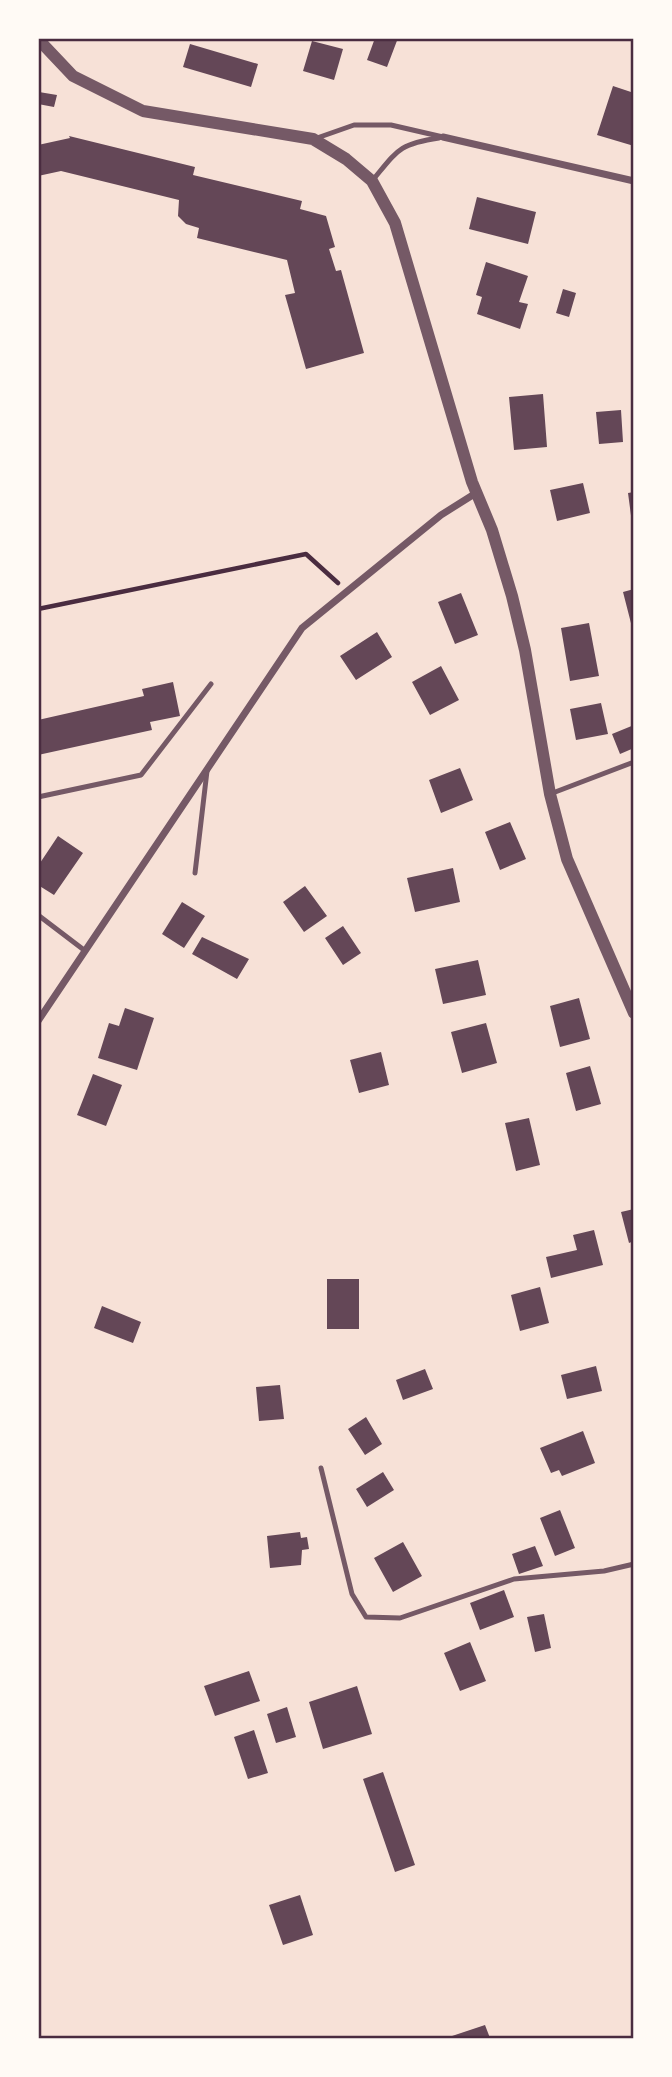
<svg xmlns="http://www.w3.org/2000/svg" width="672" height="2077" viewBox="0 0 672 2077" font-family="'PT Sans Narrow',sans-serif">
  <rect width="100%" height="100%" fill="#f7e1d7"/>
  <path fill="#644757" d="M375,38h23l-11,29 -20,-7z
    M312,41l31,8 -9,31 -31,-9z
    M190,44l68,20 -7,23 -68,-20z
    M613,86l21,7v53l-37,-11z
    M39,92l18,3 -3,12 -16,-3z
    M69,136l126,31 -2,8 109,26 -2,8 26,7 9,31 -6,2 7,22 5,-1 23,83 -58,16 -21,-74 10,-2 -8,-33 -90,-22 2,-10 -13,-4 -8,-8 1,-16 -118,-29 -23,5v-31l32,-7z
    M477,197l59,15 -8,32 -59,-15z
    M486,262l42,14 -9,26 9,2 -8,25 -43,-15 5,-17 -6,-2z
    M563,289l13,4 -7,24 -13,-4z
    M543,394l4,53 -33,3 -5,-53z
    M621,410l2,32 -24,2 -3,-32z
    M583,483l7,30 -33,8 -7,-31z
    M634,492v31h-2l-4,-30z
    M634,589v42h-1l-10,-39z
    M461,593l17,42 -23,9 -17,-42z
    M589,623l10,53 -29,5 -9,-53z
    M377,632l15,25 -36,23 -16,-24z
    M441,666l18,34 -29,15 -18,-33z
    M173,682l7,34 -30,6 2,8 -114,25v-35l106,-24 -2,-7z
    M601,703l7,31 -32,6 -6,-31z
    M634,725v23l-14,6 -8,-20z
    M460,768l13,32 -32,13 -12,-33z
    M510,822l16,37 -26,11 -15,-38z
    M58,836l25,17 -29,42 -16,-10v-19z
    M453,868l7,34 -45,10 -8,-34z
    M305,886l22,30 -23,16 -21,-30z
    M182,902l23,14 -21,32 -22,-14z
    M343,926l18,27 -18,12 -18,-27z
    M202,937l47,22 -12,20 -45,-25z
    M478,960l8,35 -43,9 -8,-35z
    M579,998l11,41 -30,8 -10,-41z
    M125,1008l29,10 -17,52 -39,-12 11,-35 10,3z
    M486,1023l11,40 -35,10 -11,-41z
    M381,1052l8,33 -30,8 -9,-33z
    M590,1066l11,38 -25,7 -10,-38z
    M93,1074l29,11 -16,41 -29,-11z
    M529,1118l11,47 -24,6 -11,-48z
    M634,1209v32l-5,2 -8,-31z
    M594,1230l9,35 -52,13 -5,-21 31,-7 -4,-15z
    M327,1279h32v50h-32z
    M540,1287l9,36 -29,8 -9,-36z
    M102,1306l39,16 -8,21 -39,-15z
    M596,1366l6,25 -35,8 -6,-24z
    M425,1369l8,20 -30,11 -7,-20z
    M280,1385l4,34 -25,2 -3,-34z
    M366,1417l16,27 -17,11 -17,-26z
    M583,1431l12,32 -33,13 -3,-6 -8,3 -11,-25z
    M383,1472l11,18 -27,17 -11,-18z
    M560,1510l15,38 -20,8 -15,-38z
    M300,1532l1,6 6,-1 2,12 -7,1 -1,15 -31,3 -3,-32z
    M403,1542l19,34 -29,16 -19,-34z
    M535,1546l8,20 -24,8 -7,-20z
    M504,1590l10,27 -34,13 -10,-27z
    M544,1614l7,34 -16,4 -8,-35z
    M470,1642l16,39 -26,10 -16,-38z
    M249,1671l11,30 -45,15 -11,-30z
    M357,1686l15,48 -49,15 -14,-47z
    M287,1707l9,30 -20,6 -9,-29z
    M254,1730l14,43 -20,6 -14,-42z
    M383,1772l32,93 -20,7 -32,-93z
    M300,1895l13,40 -30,10 -14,-40z
    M485,2025l5,13h-44z"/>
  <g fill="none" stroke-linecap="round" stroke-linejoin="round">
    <path stroke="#4a2c40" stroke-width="4.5" d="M38,609l268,-55 32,29"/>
    <path stroke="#755966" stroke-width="5" d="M317,138l37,-13h37l52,12
      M372,181c25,-30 26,-37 67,-43
      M550,794l84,-32
      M38,797l103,-22 70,-91
      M195,873l12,-102
      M38,915l46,35
      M321,1468l31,126 14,23 34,1 114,-39 90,-8 30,-7"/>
    <path stroke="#755966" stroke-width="7" d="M443,137l191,44
      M38,1021l264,-393 139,-113 35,-22"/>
    <path stroke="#755966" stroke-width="12" d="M38,39l35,37 70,35 170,28 33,20 26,22 23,42 77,259 20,48 20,66 13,54 25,144 17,65 67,154"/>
  </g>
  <rect width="672" height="2077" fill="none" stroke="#fffaf5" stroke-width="80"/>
  <rect x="40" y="40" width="592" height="1997" fill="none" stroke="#4a2c40" stroke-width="2.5"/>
</svg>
